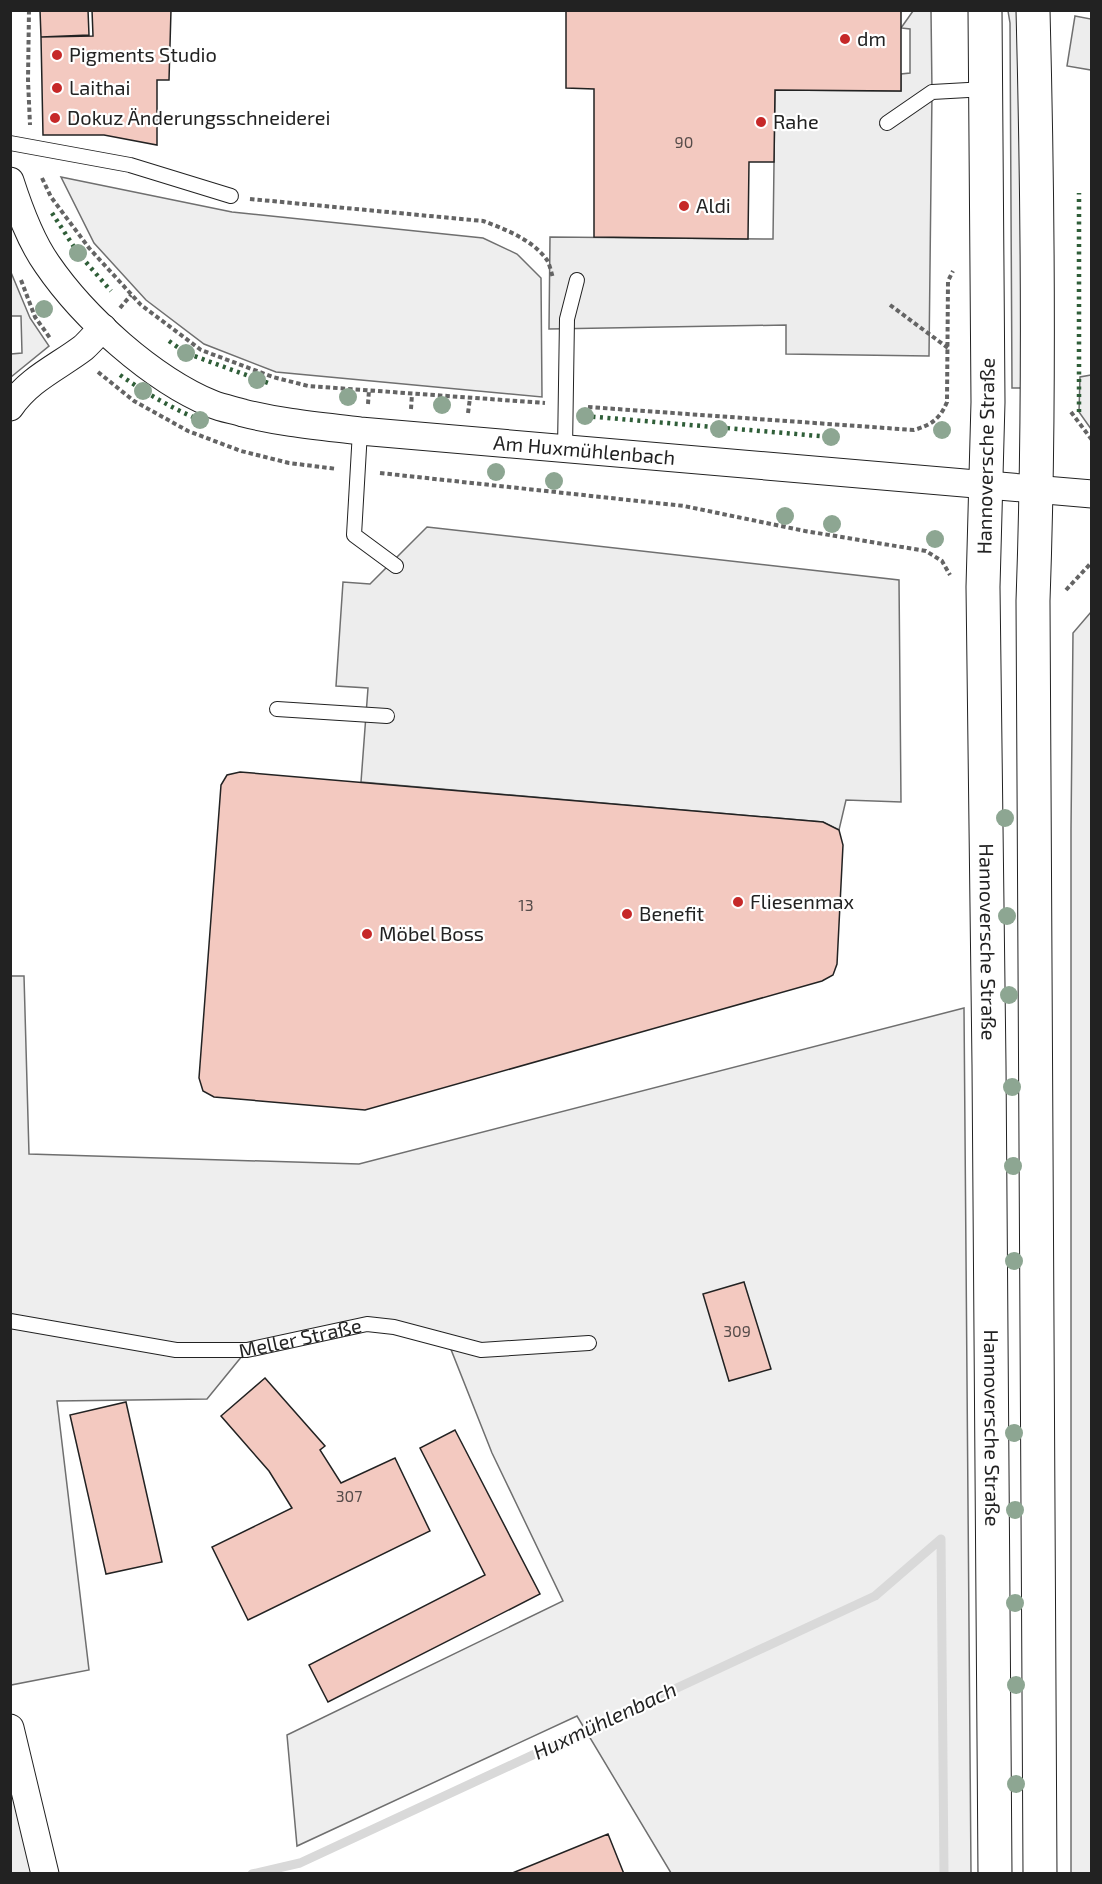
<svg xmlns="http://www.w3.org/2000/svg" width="1102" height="1884" viewBox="0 0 1102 1884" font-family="'Exo 2',sans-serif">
  <rect width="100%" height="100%" fill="#fff"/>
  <path fill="#eee" stroke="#6f6f6f" stroke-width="1.5" d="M1008,11h12l2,377h-10l-2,-365z
    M61,177l171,35 251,26 34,16 24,24 1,119 -266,-25 -72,-28 -58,-44 -52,-57z
    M10,270l20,48 19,28 -38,31v-23l11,-1 -1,-37h-10z
    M1091,375h1l-1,54 -12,-17 1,-35z
    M1091,612l1,1261 -21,1v-1045l2,-196z
    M10,976h14l5,178 330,10 605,-156 7,865h-300l-94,-157 -280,130 -10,-111 276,-134 -71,-148 -44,-111 -81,-18 -120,26 -40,49 -150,2 32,269 -78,15z
    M11,1728l34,145h-34z"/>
  <path fill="#ededed" stroke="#6f6f6f" stroke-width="1.5" d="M913,11h18l1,81 -3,264 -143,-2v-29l-237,4 1,-92 223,2 2,-149 126,1v-17l9,-1v-44l-9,-1z
    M1075,16l16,3v51l-24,-4z
    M427,527l472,53 2,222 -55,-2 -7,30 -16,-8 -462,-40 7,-94 -32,-2 7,-104 27,2z"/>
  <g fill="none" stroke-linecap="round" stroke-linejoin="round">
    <path stroke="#d9d9d9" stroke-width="9" d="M941,1539l3,335
      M252,1874l48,-11 575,-267 66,-57"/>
  </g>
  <path fill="#f3c9c0" stroke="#222" stroke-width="1.5" d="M40,10h48l1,25 -48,2z
    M92,10h79l-2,70h-12v65l-53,-10h-61l-2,-98 52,-1z
    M566,10h335v81l-126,-1 -1,72h-25l-1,77 -154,-2v-148l-28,-1z
    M240,772l583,50 16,8 4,15 -6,119 -4,11 -11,6 -457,129 -151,-13 -11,-6 -4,-13 22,-293 6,-10z
    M744,1282l27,87 -42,12 -26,-87z
    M265,1378l60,68 -5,4 21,33 54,-25 35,73 -182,89 -36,-73 80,-39 -23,-37 -48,-55z
    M126,1402l36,160 -56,12 -36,-159z
    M455,1430l85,164 -212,108 -19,-37 176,-90 -65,-127z
    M608,1834l16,40h-114z"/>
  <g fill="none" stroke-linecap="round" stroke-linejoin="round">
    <g stroke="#222" stroke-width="16">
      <g id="lane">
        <path d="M887,123l45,-31 54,-3"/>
        <path d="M10,143l120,22 101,31"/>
        <path d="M360,431l-6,104 42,31"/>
        <path d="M565,449l2,-130 10,-39"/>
        <path d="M277,709l110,7"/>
        <path id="s1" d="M10,1321l166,29h71l120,-26 27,3 87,23 108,-7"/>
      </g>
    </g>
    <g stroke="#222" stroke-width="29">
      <g id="street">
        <path id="s2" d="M10,181c9,28 20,59 37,83 37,54 105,115 165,140 10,4 21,6 31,9 40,10 76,13 117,18l732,63"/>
        <path d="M10,407c19,-28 48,-40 73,-59 7,-6 13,-14 20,-20"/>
        <path d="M10,1728l35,146"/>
      </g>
    </g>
    <g stroke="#222" stroke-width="35">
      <g id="secondary">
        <path id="s3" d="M985,10l3,392 -5,185 6,478 6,809"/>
        <path d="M1033,10c5,197 7,394 0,591l7,1273"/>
      </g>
    </g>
    <path stroke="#646464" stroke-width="4" stroke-dasharray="4.5 3" stroke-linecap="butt" d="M29,10l-1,70 2,45
      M42,178l9,19 38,51 52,57 60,45 72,27 35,9 237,17
      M250,199l233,22c22,8 50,19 64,39 3,5 4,12 6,18
      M21,280l14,37 15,21
      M890,305l58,43
      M120,308l11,-13
      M98,372l36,29 54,30 53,20 48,12 48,6
      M368,404l1,-14
      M588,407l326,23c17,-5 26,-11 33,-28l1,-121 5,-10
      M411,409l1,-15
      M1071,412l21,28
      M468,413l2,-15
      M380,473l304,33 121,25 121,20 16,10 8,14
      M1066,590l26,-28"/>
    <use href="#lane" stroke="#fff" stroke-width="14"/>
    <use href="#street" stroke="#fff" stroke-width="27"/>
    <use href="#secondary" stroke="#fff" stroke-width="33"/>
    <path stroke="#2f5e38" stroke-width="4.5" stroke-dasharray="3 4.5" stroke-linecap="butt" d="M52,213l26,40 33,38
      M169,341l17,12 82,30
      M120,375c26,18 51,33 80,45
      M1079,412v-219
      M585,416l246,21"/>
  </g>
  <g fill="#8da692">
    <circle cx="78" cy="253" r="9"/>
    <circle cx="44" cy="309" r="9"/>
    <circle cx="186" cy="353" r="9"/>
    <circle cx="257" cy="380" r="9"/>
    <circle cx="143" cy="391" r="9"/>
    <circle cx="348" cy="397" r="9"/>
    <circle cx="442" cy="405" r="9"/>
    <circle cx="585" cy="416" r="9"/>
    <circle cx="200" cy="420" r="9"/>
    <circle cx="719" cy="429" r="9"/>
    <circle cx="942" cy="430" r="9"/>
    <circle cx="831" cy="437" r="9"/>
    <circle cx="496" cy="472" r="9"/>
    <circle cx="554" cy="481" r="9"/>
    <circle cx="785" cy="516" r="9"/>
    <circle cx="832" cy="524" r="9"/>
    <circle cx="935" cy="539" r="9"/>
    <circle cx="1005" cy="818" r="9"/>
    <circle cx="1007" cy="916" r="9"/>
    <circle cx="1009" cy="995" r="9"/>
    <circle cx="1012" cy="1087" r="9"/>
    <circle cx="1013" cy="1166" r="9"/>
    <circle cx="1014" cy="1261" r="9"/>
    <circle cx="1014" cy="1433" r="9"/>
    <circle cx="1015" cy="1510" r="9"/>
    <circle cx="1015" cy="1603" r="9"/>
    <circle cx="1016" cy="1685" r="9"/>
    <circle cx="1016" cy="1784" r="9"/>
  </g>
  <g fill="#c62828" stroke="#fff" stroke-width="2">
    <circle cx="845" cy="39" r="6"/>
    <circle cx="57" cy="55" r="6"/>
    <circle cx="57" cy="88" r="6"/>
    <circle cx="55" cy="118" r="6"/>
    <circle cx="761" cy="122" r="6"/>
    <circle cx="684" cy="206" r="6"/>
    <circle cx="738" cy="902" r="6"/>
    <circle cx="627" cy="914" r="6"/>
    <circle cx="367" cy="934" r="6"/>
  </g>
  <g text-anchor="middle" stroke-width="4.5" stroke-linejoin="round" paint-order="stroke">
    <g font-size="16" fill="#564c4a">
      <text x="684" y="148">90</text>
      <text x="526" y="911">13</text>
      <text x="737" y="1337">309</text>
      <text x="349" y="1502">307</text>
    </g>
    <g font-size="20" fill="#222" stroke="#fff" text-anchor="start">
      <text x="857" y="46">dm</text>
      <text x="69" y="62">Pigments Studio</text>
      <text x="69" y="95">Laithai</text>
      <text x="67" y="125">Dokuz Änderungsschneiderei</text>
      <text x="773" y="129">Rahe</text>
      <text x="696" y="213">Aldi</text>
      <text x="750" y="909">Fliesenmax</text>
      <text x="639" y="921">Benefit</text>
      <text x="379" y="941">Möbel Boss</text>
    </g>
    <g font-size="20" fill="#222" stroke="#fff">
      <text dy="7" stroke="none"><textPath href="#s2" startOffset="686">Am Huxmühlenbach</textPath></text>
      <text transform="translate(986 456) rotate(-89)" y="7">Hannoversche Straße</text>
      <text dy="7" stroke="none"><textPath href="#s3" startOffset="932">Hannoversche Straße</textPath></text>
      <text dy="7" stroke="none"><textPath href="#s1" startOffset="294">Meller Straße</textPath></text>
      <text dy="7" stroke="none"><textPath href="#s3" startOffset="1418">Hannoversche Straße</textPath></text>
    </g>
    <g font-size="21" font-style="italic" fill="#222" stroke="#fff">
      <text transform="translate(605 1721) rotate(-25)" y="7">Huxmühlenbach</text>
    </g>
  </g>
  <rect width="1102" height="1884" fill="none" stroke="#222222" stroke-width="24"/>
</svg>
